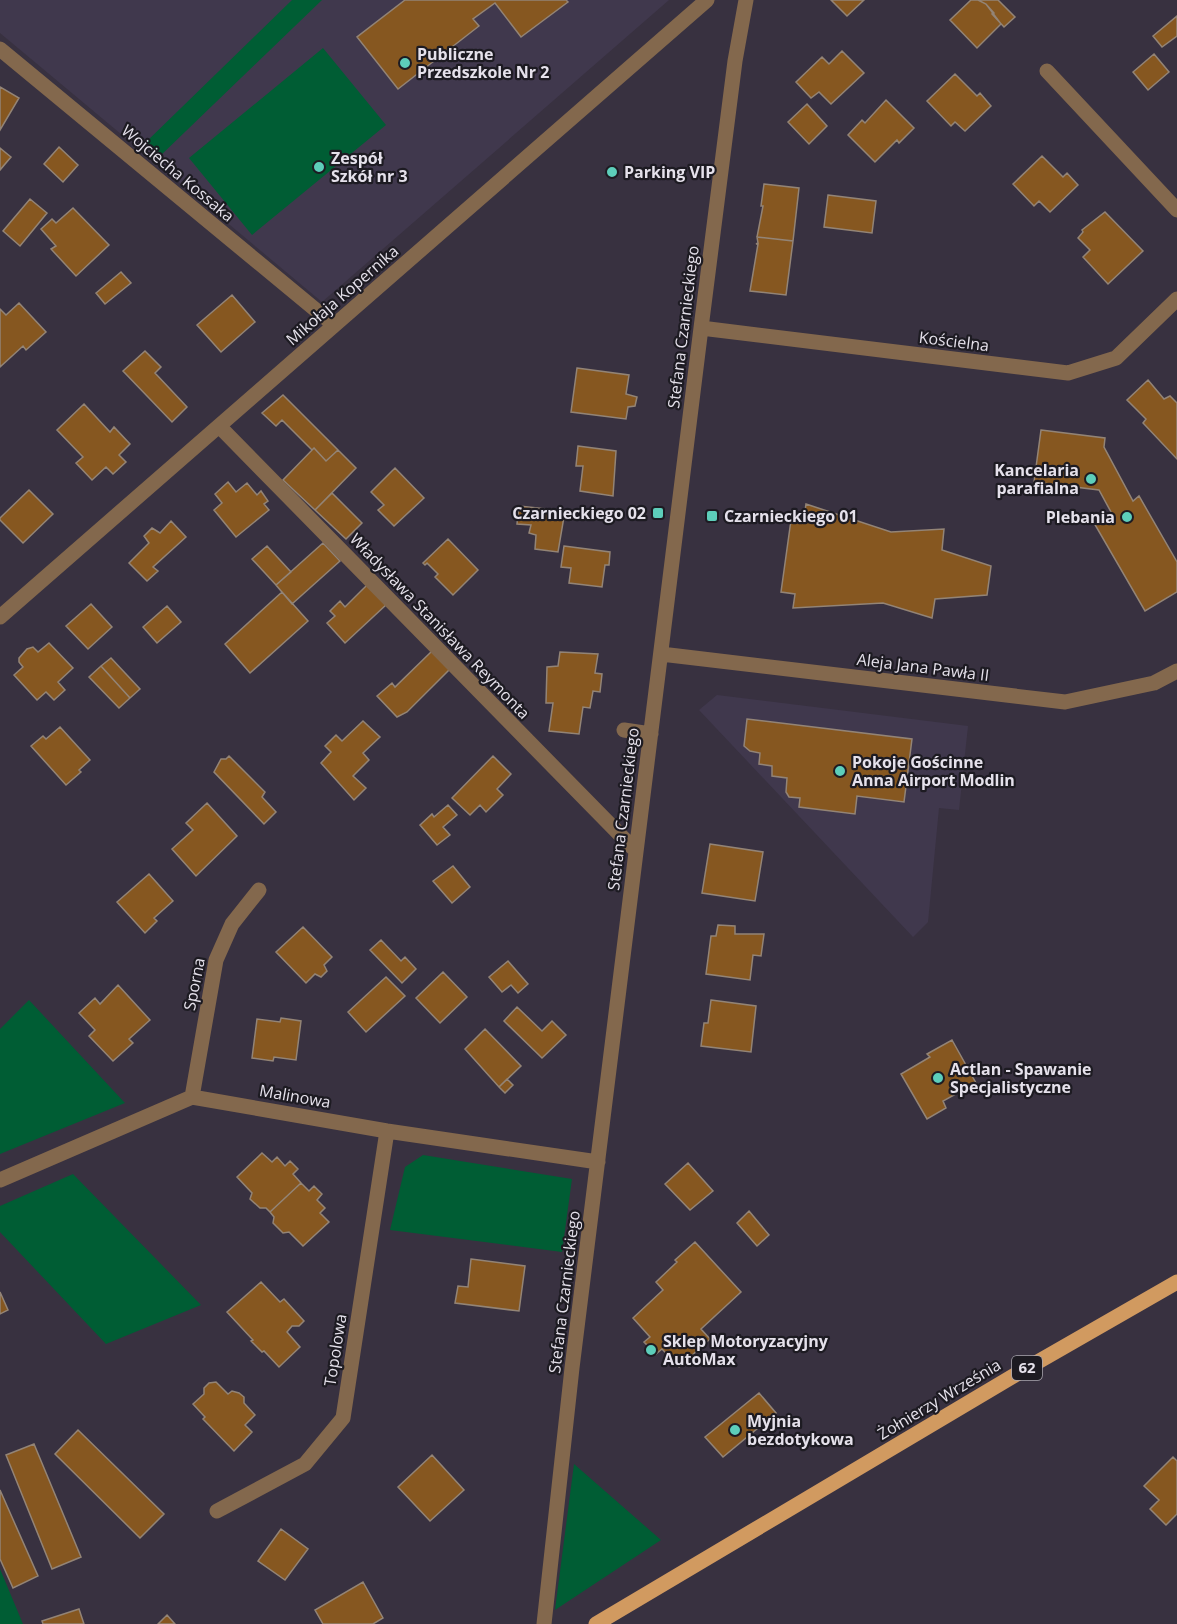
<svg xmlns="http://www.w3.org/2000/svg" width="1177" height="1624" viewBox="0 0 1177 1624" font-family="'Open Sans',sans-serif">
  <rect width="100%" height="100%" fill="#383140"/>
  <path fill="#40384d" d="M0,0h669l-347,302 -322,-269z
    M717,695l251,31 -9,84 -20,-2 -11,114 -15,15 -214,-227z"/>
  <path fill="#005d34" d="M292,0h30l-164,158 -14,-14z
    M323,48l63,77 -134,110 -63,-77z
    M29,1000l96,103 -125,51v-125z
    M423,1155l149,24 -10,73 -172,-22 15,-63z
    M73,1174l128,131 -95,39 -106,-112v-26z
    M574,1464l87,76 -106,70z
    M0,1569l23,55h-23z"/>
  <path fill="#865720" stroke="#938476" stroke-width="1.5" d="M405,0h161l2,2 -47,35 -26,-34 -22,16 6,7 -81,63 -41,-52z
    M831,0h33l-17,16z
    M971,0h7l8,4 15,20 -24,24 -27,-28z
    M978,0h20l17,17 -11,10 -12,-13 2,-1 -8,-9z
    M1177,16v20l-15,11 -9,-11z
    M842,51l22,22 -33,31 -12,-12 -8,6 -15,-16 26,-25 7,7z
    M1154,54l15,18 -21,18 -15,-18z
    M955,74l22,22 3,-3 11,13 -26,25 -10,-9 -4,4 -24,-25z
    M0,87l19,11 -19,32z
    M886,100l28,28 -15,15 -2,-3 -22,22 -27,-27 14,-15 3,3z
    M807,104l20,22 -18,18 -21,-22z
    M59,147l19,18 -15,17 -19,-18z
    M0,148l11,9 -11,13z
    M1042,156l21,21 4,-4 11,12 -28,27 -11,-11 -5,5 -21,-22z
    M764,184l35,4 -6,53 -36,-4 6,-31h-2z
    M828,195l48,6 -4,32 -48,-6z
    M30,199l17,14 -27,33 -17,-15z
    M73,208l36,37 -33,31 -25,-27 5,-3 -15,-17 11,-10 4,4z
    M1105,212l38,39 -35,33 -25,-27 7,-7 -12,-12 5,-6 -1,-2z
    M757,237l36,4 -7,54 -36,-4 8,-47h-2l2,-1z
    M121,272l10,11 -26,21 -9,-11z
    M232,295l23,27 -34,30 -24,-27z
    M19,303l27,29 -20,18 -3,-4 -23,21v-58l6,6z
    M145,351l16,16 -6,6 32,34 -15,15 -49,-51z
    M577,368l52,7 -3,19 11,3 -2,9 -7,1 -2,12 -55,-7z
    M1148,380l16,19 6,-3 7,7v56l-34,-36 3,-4 -19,-19z
    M283,395l55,55 -12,11 -12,-13 -2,2 -30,-30 -6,6 -14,-13z
    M84,404l26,28 4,-5 16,17 -11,11 7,7 -13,12 -7,-7 -14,13 -16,-17 7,-6 -26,-27z
    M1041,430l64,8 -1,9 29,54 6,-5 38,66v30l-32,19 -51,-88 17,-11 -12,-22 -65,-8z
    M578,446l38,5 -3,45 -33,-5 3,-25h-7z
    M314,448l12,13 12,-11 18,18 -41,42 -32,-30z
    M395,468l29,30 -30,28 -16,-16 6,-5 -13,-13z
    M228,482l8,10 11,-9 10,12 4,-4 7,10 -4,3 5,6 -33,27 -22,-27 8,-7 -7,-9z
    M29,490l24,24 -30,29 -23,-23v-2z
    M332,493l30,30 -16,16 -31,-29z
    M806,504l85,28 53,-3 -2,21 49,16 -4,29 -52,4 -3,19 -49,-15 -90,5 2,-14 -14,-2 11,-79 12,4z
    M519,506l46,5 -7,41 -23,-3 1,-14 -7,-2 2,-8 -14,-1z
    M171,521l15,16 -33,30 5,4 -11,10 -18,-18 20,-20 -5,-7 8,-8 8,5z
    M448,539l30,31 -25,25 -18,-18 3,-3 -11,-11 -2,2 -2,-2z
    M323,543l17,18 -48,43 -16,-19z
    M267,546l24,26 -15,13 -24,-26z
    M564,546l46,6 -1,13h-4l-3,22 -33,-4 2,-15 -10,-1z
    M368,584l19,20 -42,39 -18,-20 8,-7 -5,-5 10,-10 5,6z
    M282,592l26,29 -58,52 -25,-29z
    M91,604l21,23 -24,22 -22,-23z
    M167,606l14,16 -24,21 -14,-16z
    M49,643l24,25 -15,14 7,8 -11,10 -8,-8 -9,8 -23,-25 9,-8 -4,-5v-4l8,-9 6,-2 5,5z
    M432,651l18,18 -43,43 -10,5 -20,-21 15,-13 3,4z
    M560,652l38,2 -3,19 7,1 -2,18 -7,-1 -3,17 -7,-1 -4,27 -30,-3 4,-28h-7l1,-36 11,-1z
    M111,658l29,31 -10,9 -29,-32z
    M101,666l29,32 -11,10 -30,-31z
    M747,719l165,20 -8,63 -47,-6 -2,18 -56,-7 1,-9 -11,-1 -3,-5 1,-14 -15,-2v-10l-13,-2 1,-11 -10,-2 -6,-5z
    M363,721l17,16 -17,16 6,7 -16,16 13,12 -12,12 -33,-37 10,-11 -6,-6 11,-11 6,6z
    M60,727l30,33 -11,10 2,2 -15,13 -35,-39 12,-10 3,3z
    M229,756l36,36 -3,5 14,15 -12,12 -50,-52 7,-13h5z
    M493,756l18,18 -14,15 6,6 -17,17 -6,-7 -10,10 -18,-17z
    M207,803l30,33 -41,40 -24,-27 21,-19 -7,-7z
    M448,805l9,10 -14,12 7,8 -13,10 -17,-20 12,-11 2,3z
    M710,844l53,8 -8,49 -53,-8z
    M453,866l17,21 -18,16 -19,-22z
    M149,874l24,27 -19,17 3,3 -12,12 -28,-31z
    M718,925l17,1v8h29l-3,22 -8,-1 -3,25 -44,-6 5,-38h5z
    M303,927l29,30 -8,8 3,6 -6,6 -6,-3 -9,9 -30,-31z
    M381,940l20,21 4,-4 11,12 -14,14 -32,-33z
    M508,961l20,23 -10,9 -7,-8 -9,7 -13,-15z
    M443,972l24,25 -27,26 -24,-25z
    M386,977l19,19 -39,36 -18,-20z
    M118,985l32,35 -21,19 4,4 -20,18 -24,-25 6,-6 -16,-17 16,-15 5,6z
    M711,1000l45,6 -5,46 -50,-6 3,-23h4z
    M517,1007l25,24 10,-10 14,14 -24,23 -38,-37z
    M281,1018l20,3 -5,39 -22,-3 -1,4 -21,-3 5,-39 23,3z
    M485,1029l36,37 -22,21 -34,-38z
    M952,1040l24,43 -33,18 3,7 -19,11 -26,-45 29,-17 -3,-3z
    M507,1079l6,6 -8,8 -6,-6z
    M262,1153l10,9 5,-5 8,9 5,-5 8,8 -5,5 8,9 -31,29 -4,-4h-6l-10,-9 2,-6 -15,-16z
    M688,1163l25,28 -23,19 -25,-26z
    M301,1183l8,8 5,-5 8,8 -5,6 8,8 -5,5 9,9 -26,24 -14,-14 -6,1 -10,-10 1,-6 -4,-5z
    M749,1211l20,24 -12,11 -20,-23z
    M695,1242l46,50 -40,37 9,10 -31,28 -17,-18 -6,5 -12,-12 6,-5 -17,-19 30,-28 -7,-8 21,-20 -2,-2z
    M471,1259l54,7 -6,45 -64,-8 3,-17 10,1z
    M261,1282l19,20 4,-3 20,22 -5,5h-7l-5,6 13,15 -21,20 -15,-16 -2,1 -11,-11 2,-1 -26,-28z
    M0,1292l8,18 -8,4z
    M216,1382l12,12 4,-3 7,2 5,4v6l11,12 -10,10 7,7 -18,19 -31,-32 2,-2 -12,-13 11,-10v-6l5,-5z
    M759,1393l17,20 -53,44 -18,-20z
    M78,1430l86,84 -24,24 -85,-84z
    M34,1444l47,113 -29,12 -46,-114z
    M432,1455l32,35 -34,31 -32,-34z
    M1173,1457l4,4v53l-11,11 -16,-16 9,-9 -15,-14z
    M0,1490l38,86 -25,12 -13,-29z
    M281,1529l27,20 -23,31 -27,-19z
    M363,1582l20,36 -10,6h-50l-8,-14z
    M79,1609l5,15h-41l-1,-3z
    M167,1615l8,9h-17z"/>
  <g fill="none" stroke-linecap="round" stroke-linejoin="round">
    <path stroke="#83684d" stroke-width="15" d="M0,49l334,276
      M1047,71l130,139
      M701,328l367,45 48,-15 61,-59
      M219,426l417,425
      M0,617l707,-617
      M661,654l404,48 89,-19 23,-12
      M624,730l27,4
      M192,1097l24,-137 16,-36 27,-34
      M0,1180l192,-83 195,34 211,31
      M217,1511l88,-47 38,-46 44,-287
      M544,1624l28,-256 129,-1040 34,-267 11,-61"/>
    <path stroke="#d19a60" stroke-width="15" d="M596,1624l419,-249 162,-93"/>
  </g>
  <g fill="#5dceba" stroke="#1d1b22" stroke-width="2">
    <circle cx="405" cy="63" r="6"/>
    <circle cx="319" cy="167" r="6"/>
    <circle cx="612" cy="172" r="6"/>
    <circle cx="1091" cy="479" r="6"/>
    <rect x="652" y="507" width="12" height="12" rx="3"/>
    <rect x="706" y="510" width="12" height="12" rx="3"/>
    <circle cx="1127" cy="517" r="6"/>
    <circle cx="840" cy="771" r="6"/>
    <circle cx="938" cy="1078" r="6"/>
    <circle cx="651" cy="1350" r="6"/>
    <circle cx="735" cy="1430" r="6"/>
  </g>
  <g text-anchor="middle" stroke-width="4.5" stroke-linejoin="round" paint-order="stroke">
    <rect fill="#1d1b22" stroke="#a9a6af" stroke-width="1.5" x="1012" y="1356" width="30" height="24" rx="4.5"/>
    <g font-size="15" font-weight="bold" fill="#e5e1eb">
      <text x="1027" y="1373">62</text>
    </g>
    <g font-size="16" font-weight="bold" fill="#e5e1eb" stroke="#1d1b22" text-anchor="start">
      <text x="417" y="60">Publiczne<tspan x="417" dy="18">Przedszkole Nr 2</tspan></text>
      <text x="331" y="164">Zespół<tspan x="331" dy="18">Szkół nr 3</tspan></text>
      <text x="624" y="178">Parking VIP</text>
      <text x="1079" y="476" text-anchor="end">Kancelaria<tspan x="1079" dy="18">parafialna</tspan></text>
      <text x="646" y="519" text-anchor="end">Czarnieckiego 02</text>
      <text x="724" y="522">Czarnieckiego 01</text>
      <text x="1115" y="523" text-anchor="end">Plebania</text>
      <text x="852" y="768">Pokoje Gościnne<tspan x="852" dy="18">Anna Airport Modlin</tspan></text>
      <text x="950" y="1075">Actlan - Spawanie<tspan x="950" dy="18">Specjalistyczne</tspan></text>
      <text x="663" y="1347">Sklep Motoryzacyjny<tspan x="663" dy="18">AutoMax</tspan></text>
      <text x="747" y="1427">Myjnia<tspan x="747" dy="18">bezdotykowa</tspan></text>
    </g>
    <g font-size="16" fill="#e5e1eb" stroke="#1d1b22">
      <text transform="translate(178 173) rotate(40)" y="6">Wojciecha Kossaka</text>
      <text transform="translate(342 295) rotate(-41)" y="6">Mikołaja Kopernika</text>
      <text transform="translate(683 327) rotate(-83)" y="6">Stefana Czarnieckiego</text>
      <text transform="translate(954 341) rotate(7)" y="6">Kościelna</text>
      <text transform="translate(440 626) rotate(46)" y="6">Władysława Stanisława Reymonta</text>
      <text transform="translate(923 667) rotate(7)" y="6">Aleja Jana Pawła II</text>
      <text transform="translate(623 809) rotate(-83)" y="6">Stefana Czarnieckiego</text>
      <text transform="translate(194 984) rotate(-79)" y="6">Sporna</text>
      <text transform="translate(295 1096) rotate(10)" y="6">Malinowa</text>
      <text transform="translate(564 1292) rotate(-83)" y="6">Stefana Czarnieckiego</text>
      <text transform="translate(335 1350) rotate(-81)" y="6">Topolowa</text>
      <text transform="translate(939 1399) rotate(-31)" y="6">Żołnierzy Września</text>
    </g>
  </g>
</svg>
